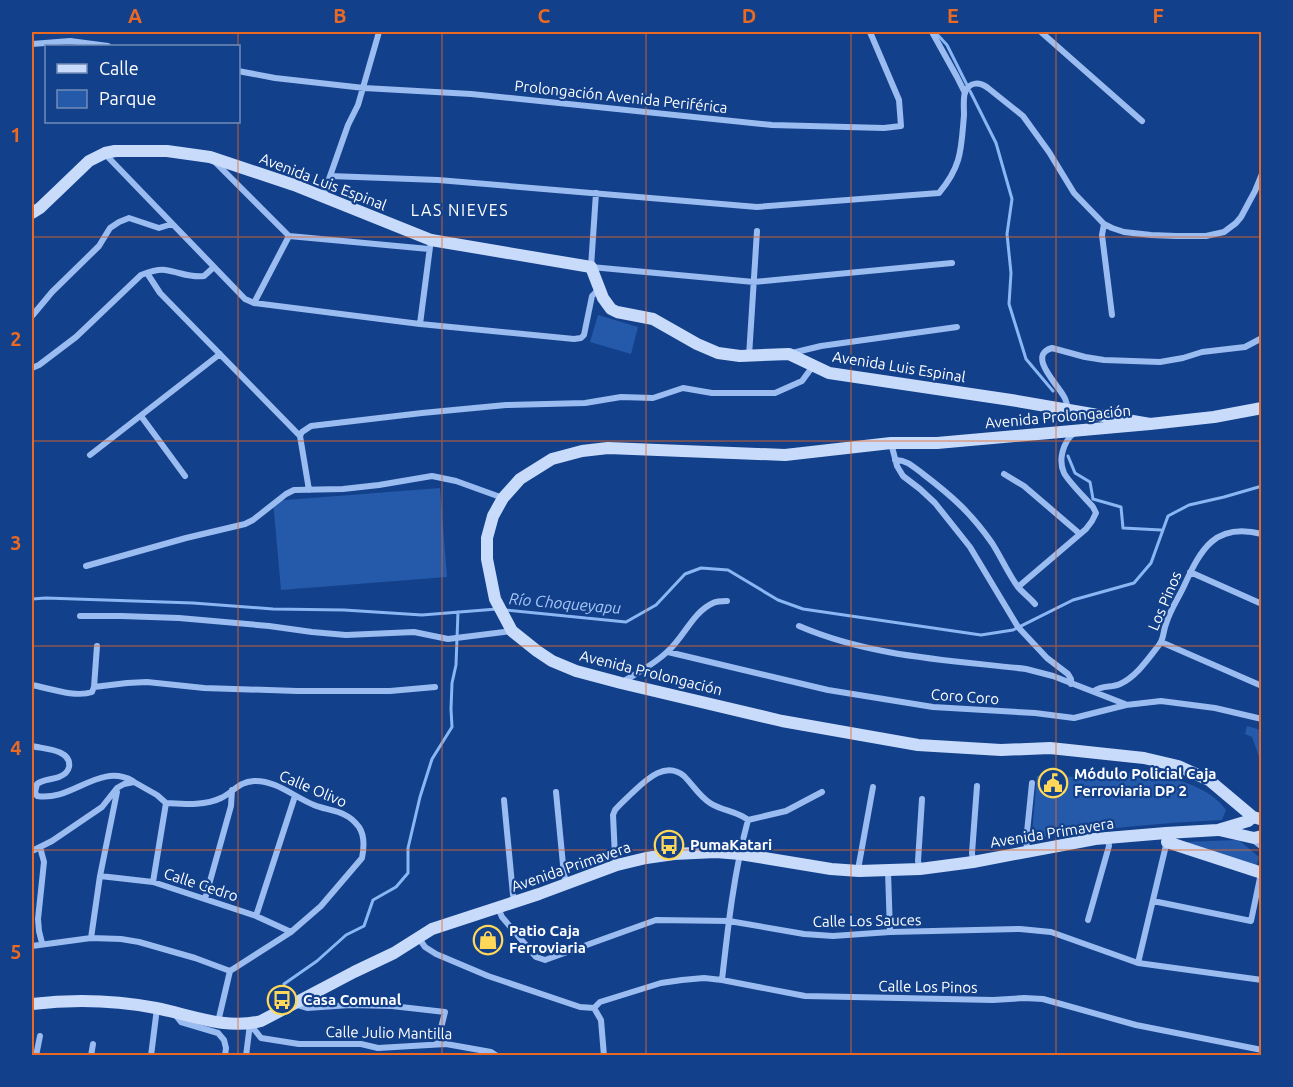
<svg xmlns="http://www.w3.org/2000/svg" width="1293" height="1087" viewBox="0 0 1293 1087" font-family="Ubuntu,sans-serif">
  <rect width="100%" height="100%" fill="#13408a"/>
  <path fill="#2559a9" d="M598,315l40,12 -7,27 -41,-12z
    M440,488l7,89 -166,13 -8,-89z
    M1247,726l14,4v32l-9,-25 -7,-3z
    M1089,771l60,2 27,2v4c19,7 38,14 50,31l-4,10c-63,3 -124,9 -186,18l-4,-4 5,-58 52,1z
    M1236,840l4,1 19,16 -3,10 -72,-25z"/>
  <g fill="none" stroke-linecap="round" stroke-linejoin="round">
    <path stroke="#8bb6f4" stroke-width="3" d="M935,32l12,13 20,40
      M970,91l26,52 16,56 -5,35 4,39 -2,31 17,55 27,32
      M1068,456l7,17 15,9 3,17 28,8 2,21 38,2
      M32,599l14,-1 147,5 80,6 71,1 78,5 75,-6
      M506,610l120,12 30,-17 29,-31 16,-6 27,2 50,30 25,9 178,26 32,-5 60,-30 61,-17 17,-20 17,-47 21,-11 35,-8 38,-11
      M284,984l33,-23 29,-26 18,-9 9,-26 23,-13 12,-14v-25l12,-51 12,-38 20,-32 -1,-18 1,-26 4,-18 2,-53"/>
    <path stroke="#9abcf0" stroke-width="6" d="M932,32l25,45 8,16
      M1041,32l101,89
      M32,44l38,-3 38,5
      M238,71l37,7 89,10 107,6 301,31 112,3 17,-2 -2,-26 -29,-68
      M105,154l140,145 9,4 166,21 154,15 7,-1 3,-3 8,-39 7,-7
      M215,162l74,74 140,13
      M330,176l108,4 319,27 182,-14c23,-27 22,-44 25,-78 0,-7 -1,-17 1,-23 5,-11 15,-10 23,-4l35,28 26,36 25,41 30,31 8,4 12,4 27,3 25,1h30l18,-4 12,-9 5,-6 14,-26 7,-17
      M596,193l-5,74 163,15 198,-19
      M323,196l25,-71 10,-20 21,-73
      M1104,224l-2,11 10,80
      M147,273l13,20 140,143
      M254,303l35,-67
      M32,316l20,-24 47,-46 11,-18 9,-6 10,-4 30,10 13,-4
      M420,324l10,-77
      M792,353l29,-7 136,-19
      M749,356l8,-125
      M32,368l7,-3 37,-28 65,-62c8,-3 16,-6 24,-5 15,2 24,8 39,6l10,-9
      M1068,409c-1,-5 -2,-10 -5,-14 -6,-11 -36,-40 -11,-47l33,9 19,3 56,2 23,-4 19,-6 43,-5 17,-9
      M141,416l44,60
      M891,443l6,23 6,10 17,13 15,14 35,44 48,80 29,31 21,16 3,5v5
      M90,455l130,-101
      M895,460c11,-1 20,8 28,14 29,22 48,39 69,69 9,14 17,32 26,44 5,6 12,11 17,17
      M1004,474l20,12 56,48
      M309,490l-9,-54 2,-4 9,-6 111,-13 84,-8 79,-2 36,-6 32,1 30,-10 29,5h63l27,-12 11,-15
      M86,566l100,-28 59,-14 8,-4 33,-26 8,-4 49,-1 36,-4 53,-9 24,5 47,17
      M1190,572l72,32
      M1018,587l68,-58 6,-8 4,-8 -3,-6c-7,-8 -25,-26 -29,-34 -6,-13 -1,-31 10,-40
      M80,616h41l58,2 90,8 43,6 34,3 68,-3 34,7 64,-8
      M799,626c72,31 150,34 227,43l27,7 72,28
      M1161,642l101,44
      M668,652l160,38 105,17 102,6 39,5 52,-13 35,-4 54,7 47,11
      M621,683c16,-10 34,-19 47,-32 16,-14 25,-39 45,-48 4,-2 10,-2 14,-2
      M32,685c16,3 44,13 60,7l2,-5 3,-41
      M94,687l33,-4 20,-1 57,6 93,3h93l45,-4
      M1094,691c9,-6 17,-3 26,-7 16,-7 28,-25 39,-39 5,-6 4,-14 7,-21 4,-14 12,-25 18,-38 17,-37 31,-64 78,-52
      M32,746c11,3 40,3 37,21 -1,5 -5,8 -10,10 -8,3 -15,2 -22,7l-2,8 2,4c35,6 62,-34 96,-15
      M556,792l8,83 3,8
      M504,800l9,95 2,6
      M1252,839l10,8
      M40,847l4,15 -6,57 1,12 3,12
      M32,851l20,-10 50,-34 15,-19 7,-4 10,-2 23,13 9,8c18,1 39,3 55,-5 13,-6 17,-16 33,-17 22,-1 40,16 60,24 9,4 22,5 31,10 5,2 10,7 14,12 6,9 5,21 3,31l-41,48 -30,26 -61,39
      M1028,851l-2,-9 6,-59
      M973,862l-1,-9 5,-67
      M617,865l-2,-9 -2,-41 2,-5c5,-6 11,-11 17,-17 13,-12 33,-33 52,-17 9,9 15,20 26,27 12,8 27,8 38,17l38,-9 36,-19
      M920,869l-2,-8 4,-62
      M859,871v-7l14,-77
      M888,871l2,61
      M100,876l53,6 103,34 35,16
      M153,882l13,-79
      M205,899l26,-93 1,-16
      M1153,901l98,20 10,-48
      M498,908l4,9 34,40 9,3 111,-40 73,1 75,13 29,2 57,-4 130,-3 31,3 87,31 124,17
      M256,916l39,-120
      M1088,920l21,-74 -1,-9
      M418,937l7,10 11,7 52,22 92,31 14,1
      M91,938l9,-62 17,-84
      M32,946l59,-8 30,1 18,3 56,16 35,13
      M1138,963l29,-122
      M722,980c6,-54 12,-108 26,-160
      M294,1004l13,4 43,-3 42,1 53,6 -8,32
      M594,1008l6,-6 61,-19 21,-3 22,-2 18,2 83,16 188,4 31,-2 19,1 93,26 126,25
      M594,1008l7,12 3,36
      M174,1013l7,9 37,11 6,7 2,8 -1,8
      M218,1022l12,-51
      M250,1024l11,14 38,6h62l17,4 68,-4 45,8 6,4
      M36,1056l4,-20
      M91,1056l2,-12
      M151,1056l6,-48
      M246,1056l4,-32"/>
    <path stroke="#c8dbfb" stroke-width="12" d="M32,213l8,-5 23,-22 26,-25 16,-8 10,-2h52l43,6 84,28 137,55 160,27 12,31 8,11 6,3 36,7 44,25 21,9 22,3 49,-2 40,19 182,27 139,24 64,-7 48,-9
      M1150,424l-213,19h-46l-106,12 -177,-7 -26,3 -30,8 -32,20 -17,19 -10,18 -6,22v21l8,40 17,32 25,20 15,10 24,10 45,12 161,38 136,24 83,5 49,-2 94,10 34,8 31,14 44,37
      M1219,830l35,8 8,-2
      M1167,842l95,31
      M32,1004c42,-5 82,-4 124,4 35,7 70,22 105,13l93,-49 40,-19 38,-24 107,-35 78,-29 29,-7 28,-4 42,-2 24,2 91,15 28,2 61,-2 53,-7 122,-23 71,-6 52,-3 30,-9 5,-4 7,2"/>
  </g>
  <path fill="none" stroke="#ea6a24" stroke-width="1.5" stroke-opacity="0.55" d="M238,32v14M442,32v1024M646,32v1024M851,32v1024M1056,32v1024M238,122v934M32,237h1230M32,441h1230M32,646h1230M32,850h1230"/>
  <defs>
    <g id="civic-ring" transform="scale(1.5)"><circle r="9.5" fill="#13408a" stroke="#ffd859" stroke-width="1.5"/><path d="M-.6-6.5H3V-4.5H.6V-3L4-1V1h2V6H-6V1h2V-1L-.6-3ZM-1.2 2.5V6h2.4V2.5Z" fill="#ffd859"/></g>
    <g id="bus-ring" transform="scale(1.5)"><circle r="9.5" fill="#13408a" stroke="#ffd859" stroke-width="1.5"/><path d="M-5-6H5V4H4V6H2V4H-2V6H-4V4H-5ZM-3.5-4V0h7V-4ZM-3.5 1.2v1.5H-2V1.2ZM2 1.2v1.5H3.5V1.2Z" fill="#ffd859"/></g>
    <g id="shop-ring" transform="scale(1.5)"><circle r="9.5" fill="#13408a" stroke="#ffd859" stroke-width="1.5"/><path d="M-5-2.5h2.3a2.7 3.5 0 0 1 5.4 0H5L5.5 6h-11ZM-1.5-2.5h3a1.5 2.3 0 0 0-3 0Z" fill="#ffd859"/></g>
  </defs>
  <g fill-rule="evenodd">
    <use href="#civic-ring" x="1053" y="783"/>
    <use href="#bus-ring" x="669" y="845"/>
    <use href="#shop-ring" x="488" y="940"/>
    <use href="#bus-ring" x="282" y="1000"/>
  </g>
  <g text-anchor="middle" stroke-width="4.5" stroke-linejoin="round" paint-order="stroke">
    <g font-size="15" fill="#fff" stroke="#13408a">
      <text transform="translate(621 97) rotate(6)" y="5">Prolongación Avenida Periférica</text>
      <text transform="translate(323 182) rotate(21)" y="5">Avenida Luis Espinal</text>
      <text transform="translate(899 367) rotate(9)" y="5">Avenida Luis Espinal</text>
      <text transform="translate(1058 417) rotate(-5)" y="5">Avenida Prolongación</text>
      <text transform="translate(1165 601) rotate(-67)" y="5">Los Pinos</text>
      <text transform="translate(651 673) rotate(14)" y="5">Avenida Prolongación</text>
      <text transform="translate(965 697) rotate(4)" y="5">Coro Coro</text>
      <text transform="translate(313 789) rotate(23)" y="5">Calle Olivo</text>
      <text transform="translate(1052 833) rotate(-9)" y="5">Avenida Primavera</text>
      <text transform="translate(571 867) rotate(-19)" y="5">Avenida Primavera</text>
      <text transform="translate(201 885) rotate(18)" y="5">Calle Cedro</text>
      <text transform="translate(867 921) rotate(-1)" y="5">Calle Los Sauces</text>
      <text transform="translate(928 987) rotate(1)" y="5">Calle Los Pinos</text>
      <text transform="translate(389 1033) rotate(1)" y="5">Calle Julio Mantilla</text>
    </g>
    <g font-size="15" font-weight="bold" fill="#fff" stroke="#13408a" text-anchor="start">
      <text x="1074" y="779">Módulo Policial Caja<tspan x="1074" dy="17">Ferroviaria DP 2</tspan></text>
      <text x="690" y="850">PumaKatari</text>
      <text x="509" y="936">Patio Caja<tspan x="509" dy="17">Ferroviaria</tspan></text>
      <text x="303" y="1005">Casa Comunal</text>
    </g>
    <g font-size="16" letter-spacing="1.5" fill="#fff" stroke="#13408a">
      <text x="460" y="216">LAS NIEVES</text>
    </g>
    <g font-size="16" font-style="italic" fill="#a5c6f8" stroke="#13408a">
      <text transform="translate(565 603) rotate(5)" y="6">Río Choqueyapu</text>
    </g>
  </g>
  <rect width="1293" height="1087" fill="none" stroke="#13408a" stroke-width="66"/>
  <rect x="45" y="45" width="195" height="78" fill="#13408a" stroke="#718cb9" stroke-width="1.5"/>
  <rect x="57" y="64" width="30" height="9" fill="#c8dbfb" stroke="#718cb9" stroke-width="1.5"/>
  <text x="99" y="75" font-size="18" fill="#ffffff">Calle</text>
  <rect x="57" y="90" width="30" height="18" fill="#2559a9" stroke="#718cb9" stroke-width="1.5"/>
  <text x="99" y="105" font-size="18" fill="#ffffff">Parque</text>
  <rect x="33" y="33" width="1227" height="1021" fill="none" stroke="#ea6a24" stroke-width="2"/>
  <g font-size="20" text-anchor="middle" font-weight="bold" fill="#ea6a24">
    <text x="135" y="23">A</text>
    <text x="340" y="23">B</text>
    <text x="544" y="23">C</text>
    <text x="749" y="23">D</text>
    <text x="953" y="23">E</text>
    <text x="1158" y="23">F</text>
    <text x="16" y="142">1</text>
    <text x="16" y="346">2</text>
    <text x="16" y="550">3</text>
    <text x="16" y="755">4</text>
    <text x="16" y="959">5</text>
  </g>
</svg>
